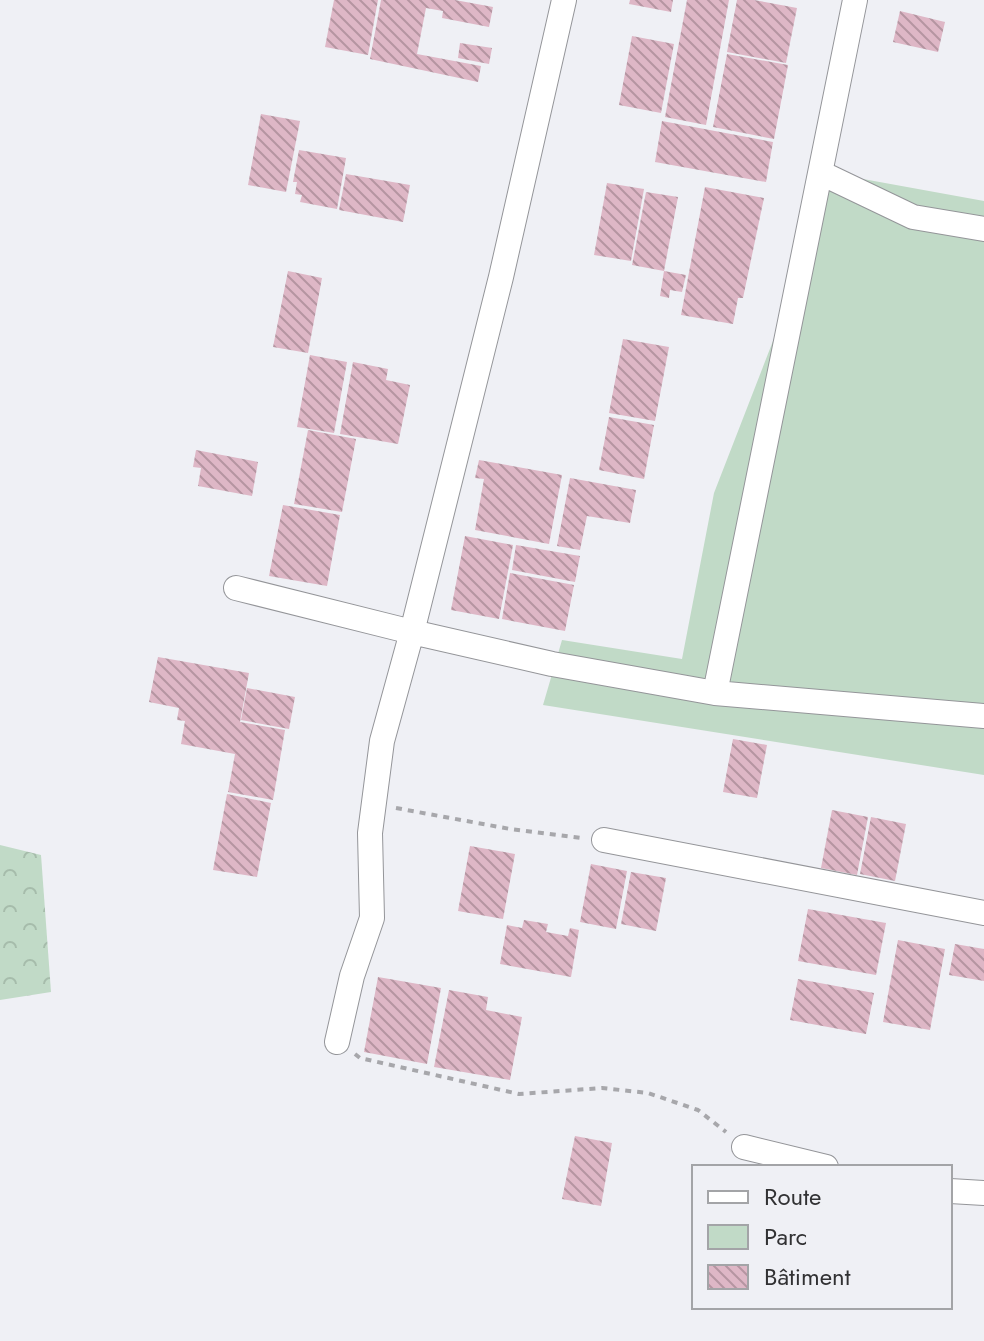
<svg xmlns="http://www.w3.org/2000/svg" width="984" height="1341" viewBox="0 0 984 1341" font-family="Jost,sans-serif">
  <defs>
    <pattern id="forest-crowns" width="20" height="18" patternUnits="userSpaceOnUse" patternTransform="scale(2)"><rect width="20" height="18" fill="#c1dac7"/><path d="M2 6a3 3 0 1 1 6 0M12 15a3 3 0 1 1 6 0" fill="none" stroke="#a6bcab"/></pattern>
    <pattern id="building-back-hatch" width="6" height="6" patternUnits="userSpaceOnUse" patternTransform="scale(2)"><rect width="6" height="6" fill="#deb7c6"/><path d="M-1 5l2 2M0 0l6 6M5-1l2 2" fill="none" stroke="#b595a1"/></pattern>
  </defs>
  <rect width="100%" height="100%" fill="#eff0f5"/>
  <path fill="#c1dac7" d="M819,171l165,30v574l-441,-70 19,-65 120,19 32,-166 78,-201z"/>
  <path fill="url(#forest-crowns)" d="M0,845l41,10 10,137 -51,8z"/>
  <path fill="url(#building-back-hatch)" d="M334,0h44l-10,55 -43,-8z
    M381,0h74l38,7 -4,20 -47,-9 1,-7 -17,-3 -9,46 64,12 -3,16 -108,-23z
    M630,0h43l-2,12 -42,-8z
    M687,0h42l-23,125 -41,-8z
    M737,0h17l43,8 -11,55 -59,-11z
    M900,11l45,11 -7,30 -45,-10z
    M632,36l42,8 -13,69 -42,-8z
    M460,43l32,5 -3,16 -31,-6z
    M727,54l61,11 -14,74 -61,-12z
    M261,114l39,7 -14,71 -38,-7z
    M662,121l111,21 -7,40 -111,-20z
    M299,150l47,8 -9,51 -37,-7 2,-7 -7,-1 2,-12h-4z
    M346,174l64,11 -7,37 -64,-12z
    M607,183l37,6 -13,72 -37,-6z
    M705,187l59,11 -21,100h-5l-5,26 -52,-9z
    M646,192l32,5 -14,74 -32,-6z
    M288,271l34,7 -14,75 -35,-6z
    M664,271l22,4 -4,17 -12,-2 -1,8 -9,-2z
    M623,339l46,8 -14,74 -46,-8z
    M310,355l37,7 -13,71 -37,-6z
    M353,362l35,7 -2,11 24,5 -12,59 -58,-10z
    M609,417l45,8 -10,54 -45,-9z
    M308,430l48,9 -14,73 -48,-8z
    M196,450l62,12 -6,34 -54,-10 3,-18 -8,-1z
    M479,460l83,15 -13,69 -74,-14 9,-51 -9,-1z
    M570,478l66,12 -6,33 -43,-7 -7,34 -23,-4z
    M283,505l57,10 -13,71 -58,-10z
    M465,536l48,9 -14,74 -48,-9z
    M516,545l64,11 -5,26 -63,-12z
    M510,573l64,12 -9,46 -63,-12z
    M158,657l91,16 -9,49 45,8 -12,70 -45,-8 7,-38 -54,-10 4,-23 -8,-1 2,-12 -30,-6z
    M247,688l48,9 -6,32 -48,-9z
    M733,739l34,6 -10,53 -34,-6z
    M227,794l44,9 -14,74 -44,-7z
    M832,810l36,7 -11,58 -36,-7z
    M871,817l35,7 -11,57 -35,-7z
    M470,846l45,8 -12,65 -45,-8z
    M591,864l36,7 -11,58 -36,-7z
    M631,872l35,6 -10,53 -35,-7z
    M808,909l78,14 -10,52 -78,-14z
    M524,920l24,4 -2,8 22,4 2,-8 9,2 -8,47 -71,-13 7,-39 15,3z
    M898,940l47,9 -15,81 -47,-8z
    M955,944l29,5v32l-35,-6z
    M378,977l63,11 -14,76 -63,-12z
    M798,979l76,14 -8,41 -76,-14z
    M449,990l39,7 -2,13 36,7 -12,63 -76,-13z
    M575,1136l37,7 -11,63 -39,-7z"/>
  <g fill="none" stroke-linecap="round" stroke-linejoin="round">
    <g stroke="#949599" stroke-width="26">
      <path id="street" d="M855,0l-140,693 269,23
        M821,173l92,44 71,12
        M236,588l176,44 89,-355 63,-277
        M604,840l380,73
        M337,1042l15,-66 20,-58 -2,-85 12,-92 30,-109 140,32 163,29
        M744,1147l82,20
        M950,1191l34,2"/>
    </g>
    <path stroke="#a7a7ab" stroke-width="4" stroke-dasharray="6 6" stroke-linecap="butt" d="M396,808l114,21 71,9
      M355,1054l5,4 159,36 83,-6 46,5 50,17 28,22"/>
    <use href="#street" stroke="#fff" stroke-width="24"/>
  </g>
  <rect x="692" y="1165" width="260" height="144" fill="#eff0f5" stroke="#a3a4a7" stroke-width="2"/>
  <rect x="708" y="1191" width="40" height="12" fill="#ffffff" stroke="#a3a4a7" stroke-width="2"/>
  <text x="764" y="1205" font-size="24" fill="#313133">Route</text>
  <rect x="708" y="1225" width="40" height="24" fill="#c1dac7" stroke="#a3a4a7" stroke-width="2"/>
  <text x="764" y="1245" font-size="24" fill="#313133">Parc</text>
  <rect x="708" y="1265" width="40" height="24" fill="url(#building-back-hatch)" stroke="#a3a4a7" stroke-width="2"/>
  <text x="764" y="1285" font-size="24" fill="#313133">Bâtiment</text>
</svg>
